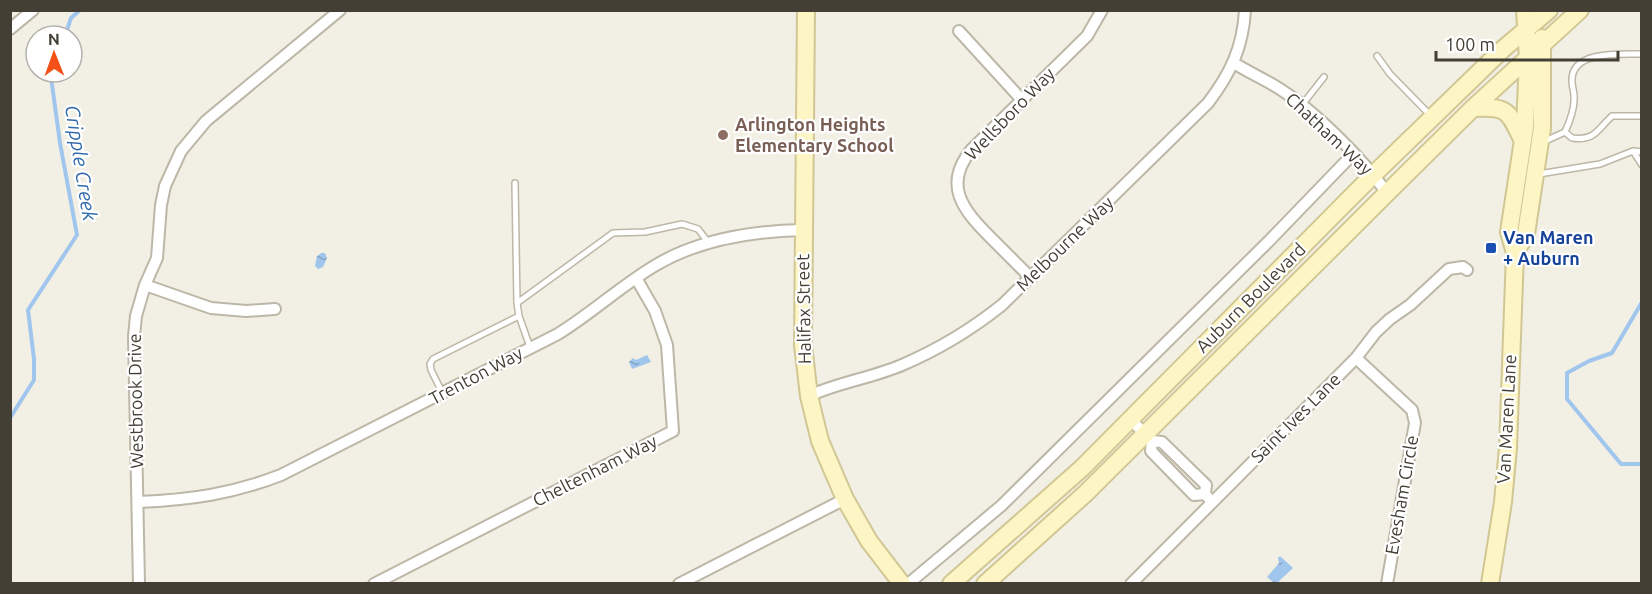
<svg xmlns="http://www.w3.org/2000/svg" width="1652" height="594" viewBox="0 0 1652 594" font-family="Ubuntu,sans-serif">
  <defs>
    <pattern id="water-ripples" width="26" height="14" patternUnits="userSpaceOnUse" patternTransform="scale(1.5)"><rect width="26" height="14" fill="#a1c6ee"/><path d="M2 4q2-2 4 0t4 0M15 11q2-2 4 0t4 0" fill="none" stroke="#85a2c2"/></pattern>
  </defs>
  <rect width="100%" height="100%" fill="#f2efe4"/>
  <path fill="url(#water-ripples)" d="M321,253h4l2,5 -4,9 -5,2 -3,-3 2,-10z
    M647,355l4,7 -19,7 -3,-7 4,-4 3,2z
    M1280,556l13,12 -16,15h-3l-7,-6 12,-14 -1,-5z"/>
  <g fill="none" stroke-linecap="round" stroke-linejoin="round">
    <path stroke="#a1c6ee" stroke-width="4" d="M65,36l6,-18 9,-8
      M1642,302l-30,51 -23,8 -22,12v26l54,65h21
      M10,418l24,-38v-21l-6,-49 49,-75 -17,-92 -9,-66 2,-5
      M10,466v2"/>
    <g stroke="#bdb7a7" stroke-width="8">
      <path id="lane" d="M1377,56l13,18 41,42
        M1302,105l22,-28
        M1565,132l7,6c23,3 25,-8 40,-22h30
        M1543,142l22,-10c5,-11 10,-24 9,-36 0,-5 -2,-10 -2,-14 -2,-32 49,-28 70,-28
        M1633,151l9,14
        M1539,174l61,-10 33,-13 9,1
        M515,183l2,120 2,13 11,31
        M517,303l96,-70 32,-1 37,-8 16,5 10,13
        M442,392l-11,-22 -1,-6 3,-5 86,-43"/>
    </g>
    <g stroke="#bdb7a7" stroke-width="14">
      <path id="street" d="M10,29l23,-19
        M959,31l63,69
        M1234,63c14,9 28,15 41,23 37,22 87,72 112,107
        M1031,278c-14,-14 -27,-27 -40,-40 -28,-28 -49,-53 -19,-89l115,-113 15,-26
        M145,285l66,23 35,3 29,-2
        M1356,358l56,52 3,13 -28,161
        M809,396c30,-14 63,-18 93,-31 35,-15 70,-36 100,-60l206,-202c22,-29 35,-55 37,-93
        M1130,419l22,22 10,1 44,43 -1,9 7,8
        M1152,441l-1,10 43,44 11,-1
        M138,502c52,-2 94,-8 143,-27l277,-141c34,-21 64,-49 98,-69 44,-26 97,-34 147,-35
        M139,584l-5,-248 2,-20 9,-31 12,-27 4,-53 4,-19 16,-35 25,-30 134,-111
        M374,584l299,-153 -6,-86 -12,-34 -19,-33
        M679,584l166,-85
        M908,584l93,-78 268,-265 84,-87
        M1131,584l225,-226 20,-26 14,-13 20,-14 39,-36 14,-2 4,3"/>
    </g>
    <g stroke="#d1c795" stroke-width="20">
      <path id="secondary" d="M806,10l-3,335 6,51 11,45 25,58 24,42 33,43
        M1473,108c36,-2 35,3 50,33
        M1515,253l11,-19 16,-106v-90
        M951,584l131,-116 292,-294 129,-125 46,-39
        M985,584l101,-91 301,-300 86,-85 107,-98
        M1490,584l13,-82 5,-54 7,-195 -6,-21 16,-105 3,-69 -3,-48"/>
    </g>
    <use href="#lane" stroke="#fff" stroke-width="5"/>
    <use href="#street" stroke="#fff" stroke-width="10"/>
    <use href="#secondary" stroke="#fdf5c3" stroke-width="16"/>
  </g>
  <circle fill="#8d6e63" stroke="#fff" stroke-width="2" cx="723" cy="135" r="6"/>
  <rect fill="#1a4fb4" stroke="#fff" stroke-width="2" x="1485" y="242" width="12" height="12" rx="3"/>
  <g text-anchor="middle" stroke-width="4.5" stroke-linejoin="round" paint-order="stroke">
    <g font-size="18" fill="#433f34" stroke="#fff">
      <text transform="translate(1010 114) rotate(-46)" y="6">Wellsboro Way</text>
      <text transform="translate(1329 134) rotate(43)" y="6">Chatham Way</text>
      <text transform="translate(1065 244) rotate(-44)" y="6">Melbourne Way</text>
      <text transform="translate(1251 298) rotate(-45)" y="6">Auburn Boulevard</text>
      <text transform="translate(804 309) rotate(-91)" y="6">Halifax Street</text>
      <text transform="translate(476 376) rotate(-28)" y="6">Trenton Way</text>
      <text transform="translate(136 401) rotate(-91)" y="6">Westbrook Drive</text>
      <text transform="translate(1296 418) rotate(-45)" y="6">Saint Ives Lane</text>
      <text transform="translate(1507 419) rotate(-87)" y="6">Van Maren Lane</text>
      <text transform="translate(595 471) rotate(-27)" y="6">Cheltenham Way</text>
      <text transform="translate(1402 495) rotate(-80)" y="6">Evesham Circle</text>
    </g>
    <g font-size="18" font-weight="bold" fill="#785e54" stroke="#fff" text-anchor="start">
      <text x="735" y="131">Arlington Heights<tspan x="735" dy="21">Elementary School</tspan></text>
    </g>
    <g font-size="18" font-weight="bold" fill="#164399" stroke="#fff" text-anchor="start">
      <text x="1503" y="244">Van Maren<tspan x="1503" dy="21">+ Auburn</tspan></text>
    </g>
    <g font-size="20" font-style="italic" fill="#316bac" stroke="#fff">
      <text transform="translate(81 163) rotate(81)" y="7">Cripple Creek</text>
    </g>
  </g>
  <rect width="1652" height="594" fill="none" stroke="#433f34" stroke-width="24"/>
  <g transform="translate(54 54) rotate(359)"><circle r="28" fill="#ffffff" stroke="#b4b2ae" stroke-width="1.5"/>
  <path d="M0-4.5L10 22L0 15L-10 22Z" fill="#f45119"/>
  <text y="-9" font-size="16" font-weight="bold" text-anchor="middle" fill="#433f34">N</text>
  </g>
  <path d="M1436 51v9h182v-9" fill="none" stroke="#433f34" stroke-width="3"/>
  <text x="1445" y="51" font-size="18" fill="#433f34" stroke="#ffffff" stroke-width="4.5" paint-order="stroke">100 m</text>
</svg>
